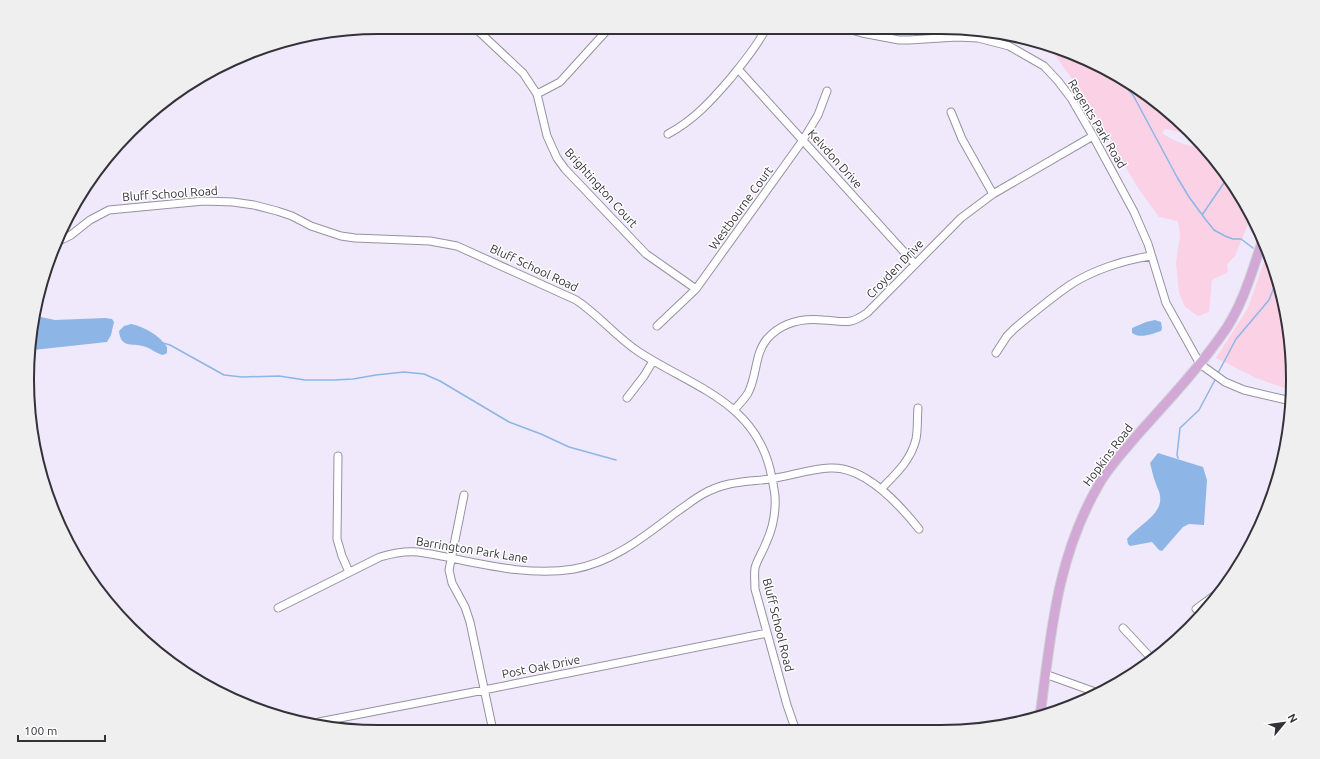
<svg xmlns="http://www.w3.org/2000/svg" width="1320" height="759" viewBox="0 0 1320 759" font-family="Ubuntu,sans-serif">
  <rect width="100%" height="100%" fill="#efe9fb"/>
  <path fill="#fbd1e6" d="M1033,42l21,4 82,40 55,45 -11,1 -15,-3 -3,4c11,8 27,15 41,13l30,37 18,34 -16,39 -8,8 1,8 -16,8 -3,32 -11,4 -13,-9 -6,-14 -3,-31 4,-26 -2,-15 -19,-4 -21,-29 -56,-95 -27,-38z
    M1268,250l18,61 7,68 -3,11 -34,-12 -40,-20 32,-50z"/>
  <path fill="#8db6e6" d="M36,316l19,4 50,-2 7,1 2,3 -3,13 -4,7 -74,8z
    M1155,320l6,2 1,6 -1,3c-9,3 -21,8 -29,2v-5l14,-6z
    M131,324c14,3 28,11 36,23v6l-4,2c-6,-1 -11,-6 -17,-8 -13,-5 -25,3 -27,-16l5,-5z
    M1158,453l45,14 4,13 -3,45 -15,-1 -6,3 -21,24 -3,-1 -7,-8 -22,4 -2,-2 -1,-5c10,-13 36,-24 33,-43 0,-4 -3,-8 -4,-12 -3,-7 -4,-14 -6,-21z"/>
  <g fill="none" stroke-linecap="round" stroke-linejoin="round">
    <path stroke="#8db6e6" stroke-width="1.5" d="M1116,76l17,19 44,82 12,20 17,23 8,10 11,6 8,3h8l12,9
      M1202,215l26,-38
      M1266,252l3,1
      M163,343l7,2 54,30 18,2 37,-1 26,4h29l19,-1 23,-4 28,-3 20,2 16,7 69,41 32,12 28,13 47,13
      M1218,373l18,-34 33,-39 8,-20
      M1178,458l-1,-3 3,-27 19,-18 17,-32"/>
    <g stroke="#9691a1" stroke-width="9">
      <path id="minor" d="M474,27l49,46 14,21 10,42 10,22 8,11 81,85 50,35
        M844,28l18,5 37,7h10l48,-3 21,1 31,8 35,20 14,15 13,17 22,38 41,76 14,32 18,59 34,61 25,18 19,8 47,11
        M738,69l177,195
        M537,94l23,-12 50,-55
        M951,112l11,27 31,55
        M668,134c26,-14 43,-33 62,-55 12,-15 25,-30 34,-47
        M61,240l10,-5 19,-15 19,-10 95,-9 29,1 21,3 23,6 15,5 19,10 30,10 14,2 75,3 27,5 119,54c23,15 40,37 63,52 52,34 114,49 131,117 2,9 4,18 5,27 1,17 -2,32 -9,47 -3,8 -9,17 -11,25 -1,7 0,14 0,21l32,116 9,26
        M657,326l39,-37 107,-149 15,-25 9,-24
        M996,353l11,-17 8,-8c18,-15 36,-30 55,-43 23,-15 54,-25 81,-29
        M627,398l17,-22 9,-15
        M734,410c5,-6 12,-12 15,-19 8,-17 6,-38 18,-52 15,-17 35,-21 56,-19 10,0 18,3 28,1 6,-1 11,-5 16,-8l94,-95 32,-24 100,-58
        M338,456l-1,83 5,17 7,16
        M881,489c15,-15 30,-29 35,-50 2,-10 1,-21 2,-31
        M464,495l-15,75 3,13 13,24 5,15 23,109
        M278,608l102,-51c31,-9 41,-5 71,1 39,8 82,18 123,11 40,-7 72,-34 104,-58 9,-6 16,-12 25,-17 23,-13 42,-12 67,-15 20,-3 40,-10 60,-11 35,-2 69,36 89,61
        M1196,609l27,-20
        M1123,628l28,30
        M1045,674l53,19
        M319,722l165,-32 283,-57"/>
    </g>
    <g stroke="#d2d2d3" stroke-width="11">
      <path id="major" d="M1040,716c11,-81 16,-157 58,-230 10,-19 27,-36 41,-53 28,-31 57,-62 82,-97 21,-28 31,-64 42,-97"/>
    </g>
    <use href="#minor" stroke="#fff" stroke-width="7"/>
    <use href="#major" stroke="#d1a8d6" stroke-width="9"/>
  </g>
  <g text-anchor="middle" stroke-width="3" stroke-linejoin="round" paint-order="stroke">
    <g font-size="12" fill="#343239" stroke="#fff">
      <text transform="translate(1097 124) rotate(59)" y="4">Regents Park Road</text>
      <text transform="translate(835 159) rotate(48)" y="4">Kelvdon Drive</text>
      <text transform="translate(601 188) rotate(48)" y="4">Brightington Court</text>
      <text transform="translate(170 194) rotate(-4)" y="4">Bluff School Road</text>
      <text transform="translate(741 208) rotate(-54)" y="4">Westbourne Court</text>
      <text transform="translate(534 268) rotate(25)" y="4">Bluff School Road</text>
      <text transform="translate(895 269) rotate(-46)" y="4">Croyden Drive</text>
      <text transform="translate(1108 455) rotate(-53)" y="4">Hopkins Road</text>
      <text transform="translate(472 550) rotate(9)" y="4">Barrington Park Lane</text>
      <text transform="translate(778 625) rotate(76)" y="4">Bluff School Road</text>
      <text transform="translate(541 667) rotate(-11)" y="4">Post Oak Drive</text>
    </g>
  </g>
  <path d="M0 0H1320V759H0ZM379 34H941A345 345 0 0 1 1286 379V380A345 345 0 0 1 941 725H379A345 345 0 0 1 34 380V379A345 345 0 0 1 379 34Z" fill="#efefef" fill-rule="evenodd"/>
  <path fill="none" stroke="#343239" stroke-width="2" d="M379 34H941A345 345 0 0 1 1286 379V380A345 345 0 0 1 941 725H379A345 345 0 0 1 34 380V379A345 345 0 0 1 379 34Z"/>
  <g transform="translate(1284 723) rotate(61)" stroke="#ffffff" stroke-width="3" paint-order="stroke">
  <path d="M0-3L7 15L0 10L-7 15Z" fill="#343239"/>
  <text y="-6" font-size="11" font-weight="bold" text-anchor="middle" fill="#343239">N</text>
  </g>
  <path d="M18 735v6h87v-6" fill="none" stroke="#343239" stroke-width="2"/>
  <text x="24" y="735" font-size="12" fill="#343239" stroke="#ffffff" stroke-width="3" paint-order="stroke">100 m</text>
</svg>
